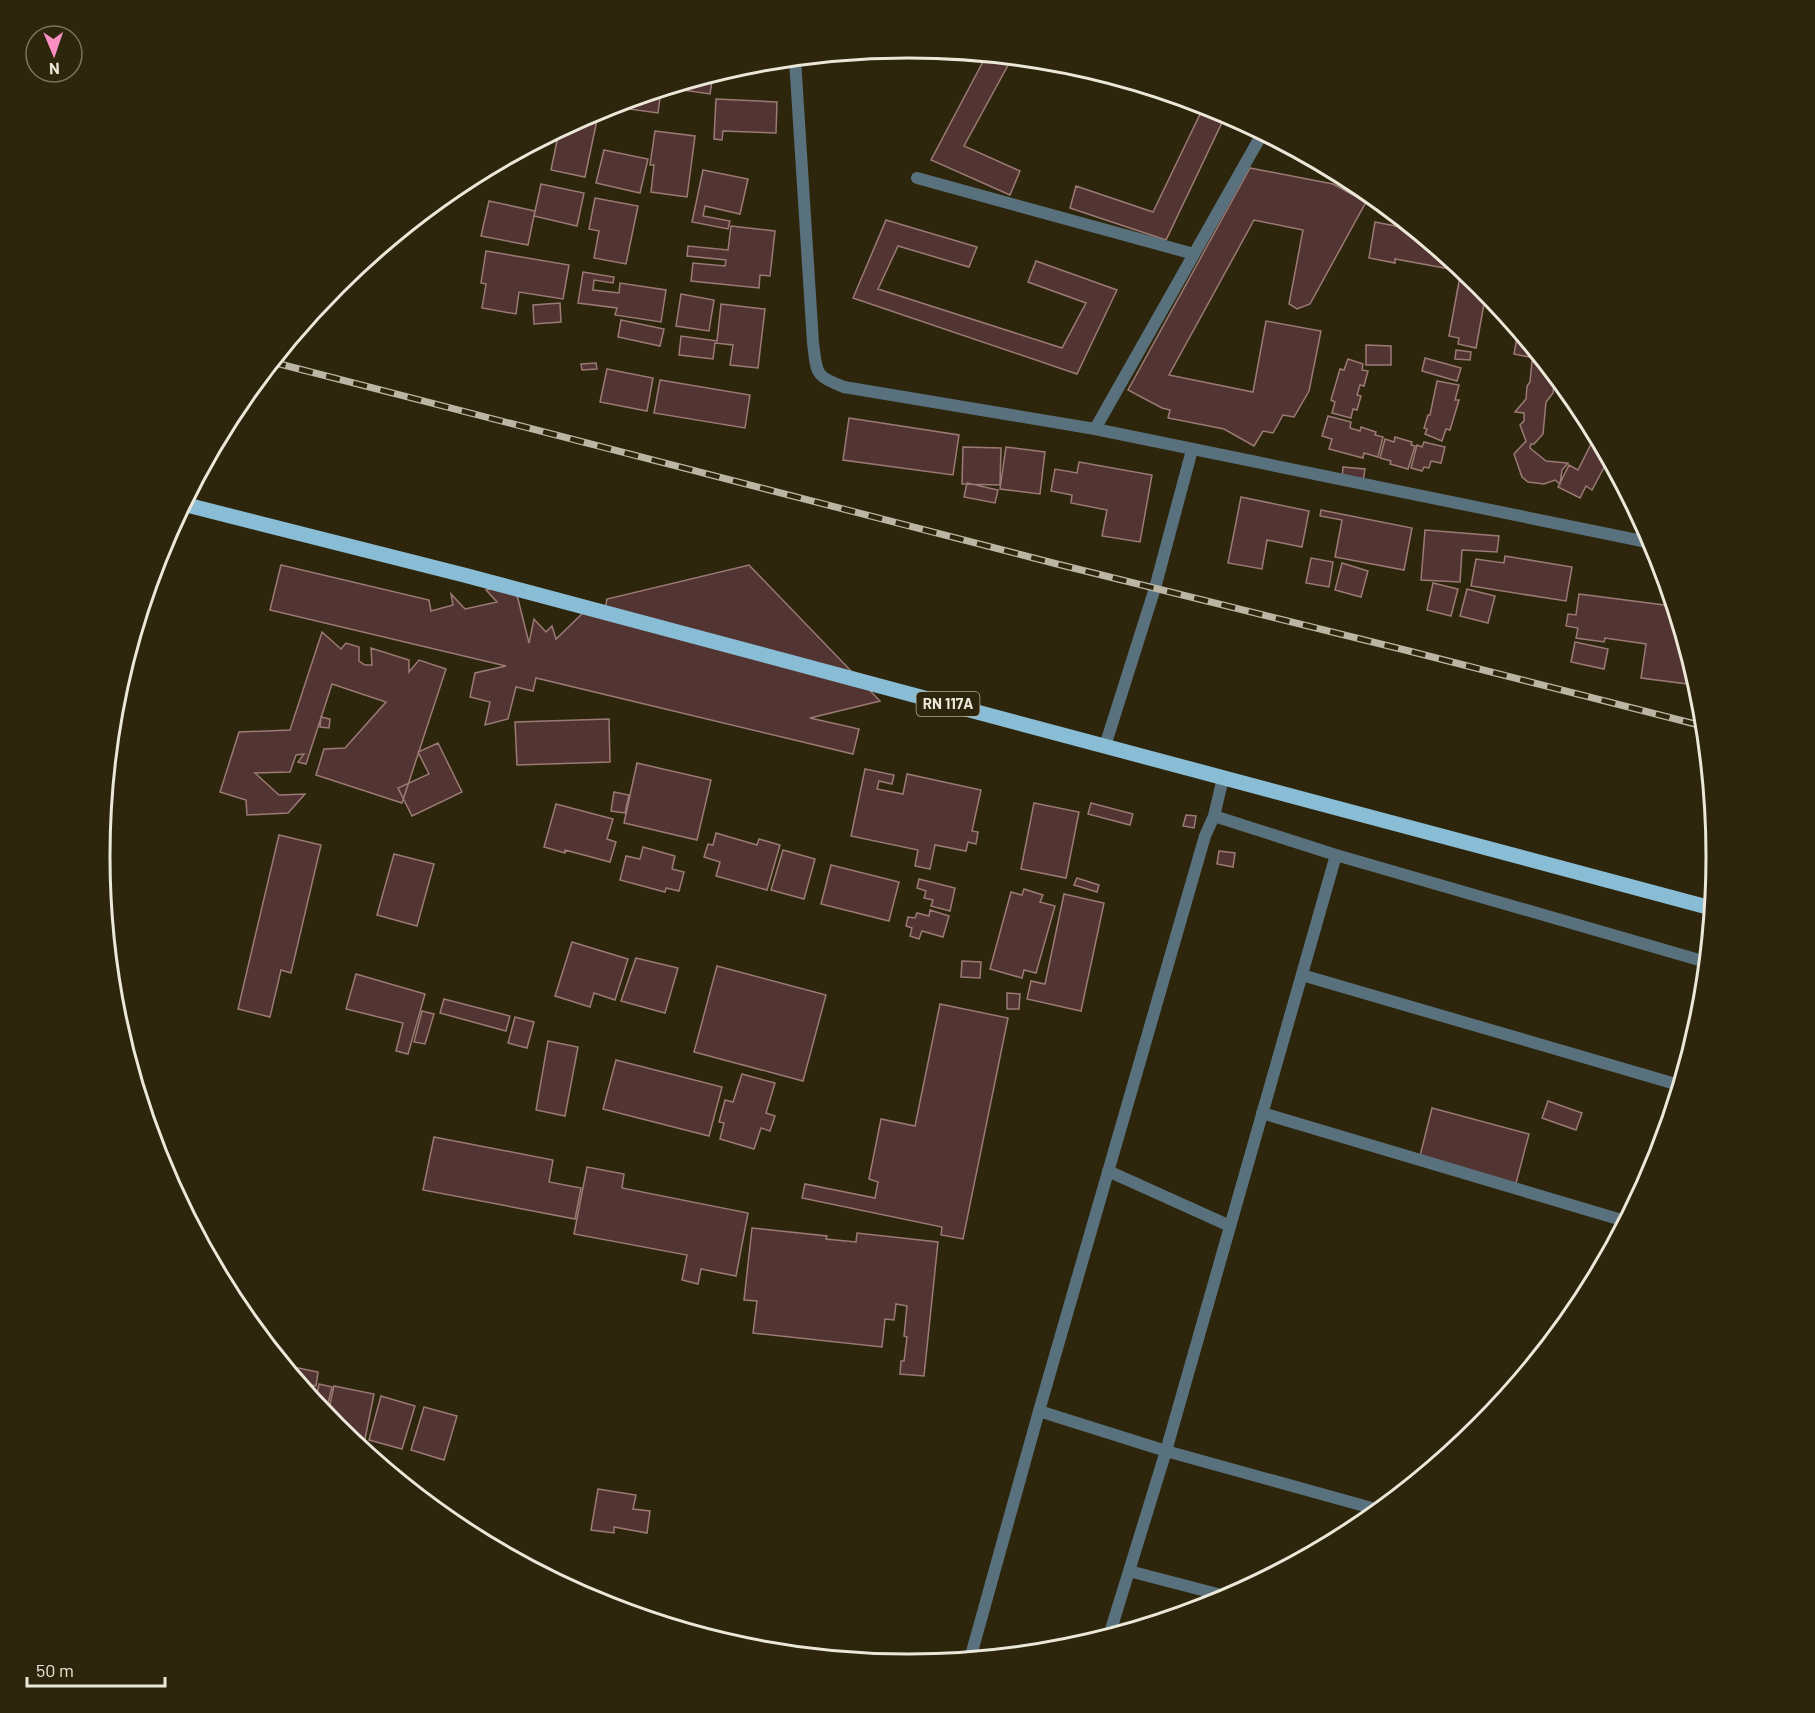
<svg xmlns="http://www.w3.org/2000/svg" width="1815" height="1713" viewBox="0 0 1815 1713" font-family="Barlow,sans-serif">
  <rect width="100%" height="100%" fill="#2d260c"/>
  <path fill="#523532" stroke="#9b7a76" stroke-width="1.5" d="M986,56l26,2 -48,88 56,25 -10,24 -79,-35z
    M1074,66l143,44 9,4 -60,126 -96,-32 6,-22 77,26 49,-102z
    M713,75l-3,19 -41,-6z
    M661,90l-3,23 -44,-6 1,-3z
    M716,99l61,3 -1,31 -53,-2 -1,9 -8,-1z
    M583,117l14,3 -12,57 -34,-7 8,-39z
    M655,131l40,5 -8,61 -36,-5 3,-27h-4z
    M604,150l44,9 -8,34 -44,-10z
    M1250,168l83,16 33,18 -56,102 -13,5 -8,-5 14,-74 -49,-10 -85,155 84,17 13,-71 55,10 -12,60 -15,26 -11,-2 -10,18 -10,-2 -9,15 -30,-17 -56,-11 2,-8 -8,-2 -34,-18z
    M703,170l45,9 -8,35 -35,-8 -2,10 27,5 -2,8 -36,-7z
    M541,184l43,9 -7,33 -43,-10z
    M595,198l43,8 -12,58 -32,-6 5,-27 -10,-2z
    M489,201l46,10 -7,34 -47,-9z
    M886,220l91,27 -8,20 -71,-21 -20,43 184,59 24,-45 -58,-21 8,-21 81,29 -40,84 -224,-76z
    M1375,222l36,7 68,56 7,8 -10,55 -18,-4 1,-6 -10,-2 12,-65 -66,-12v4l-26,-5z
    M731,226l44,5 -5,45 -10,-1 -1,13 -68,-7 2,-18 32,3 1,-6 -39,-4 1,-10 40,4z
    M486,251l83,14 -6,34 -44,-7 -3,22 -34,-6 4,-24 -5,-1z
    M583,272l31,5 -1,6 -19,-3 -1,10 26,3 1,-10 46,7 -5,32 -46,-7 2,-7 -39,-5z
    M681,294l33,6 -5,31 -33,-5z
    M560,303l1,19 -27,2 -1,-19z
    M721,304l44,5 -7,59 -28,-3 3,-20 -18,-2 -2,16 -34,-4 2,-19 36,5z
    M621,320l43,9 -4,17 -42,-9z
    M1518,332l21,26v1l-25,-5z
    M1366,345l25,1v19h-25z
    M1456,350l15,2 -1,8 -15,-1z
    M1425,358l36,10 -4,13 -35,-10z
    M1348,359l15,5 -1,6 6,1 -4,15 -4,-1 -3,10 4,1 -4,14 -4,-1 -2,9 -19,-5 3,-11 -4,-2 9,-31 4,1z
    M1540,359l15,18 -2,16 -7,9 -3,32 -9,10h-3l-1,4 16,13 22,2 -6,7 -2,14 -5,-4 -11,4 -16,-2 -6,-5 -8,-23 12,-13 -6,-16 4,-4v-8l-9,-1 11,-13 1,-13 3,-4 2,-21z
    M596,363l1,6 -15,1 -1,-6z
    M607,369l46,9 -6,33 -47,-9z
    M660,380l90,15 -5,33 -91,-15z
    M1437,381l22,4 -4,15h4l-9,30 -4,-1 -4,12 -17,-7 2,-5 -3,-1 4,-13h2z
    M1328,416l23,6 -1,6 10,3 1,-4 15,5 -1,3 8,2 -5,20 -14,-4 -1,5 -34,-9 3,-10 -10,-3z
    M849,418l110,17 -6,40 -110,-15z
    M1595,436l13,24 -16,30 -6,-4 -6,12 -22,-11 11,-22 9,5z
    M1395,437l17,5 -1,3 4,1 -7,23 -18,-5 1,-3 -11,-3 5,-19 9,3z
    M1424,442l21,5 -4,16 -10,-2 -2,7 -5,-1 -2,4 -11,-3 6,-23 5,2z
    M963,447l38,1 -1,37 -38,-1z
    M1006,447l39,5 -5,42 -40,-5z
    M1079,462l73,13 -12,67 -38,-6 5,-26 -36,-7 1,-8 -21,-4 4,-22 22,4z
    M1343,467l22,2 -2,13 -21,-3z
    M967,483l31,7 -3,13 -31,-6z
    M1241,497l68,14 -7,36 -35,-7 -5,29 -34,-6z
    M1321,510l91,18 -8,42 -69,-13 7,-37 -22,-4z
    M1425,530l74,6 -2,16 -35,-2 -2,32 -39,-2z
    M1505,556l67,11 -6,34 -95,-15 5,-27 28,4z
    M1311,558l22,4 -4,25 -23,-4z
    M1342,563l26,8 -7,26 -26,-7z
    M281,565l148,35 2,11 22,-6 -2,-11 14,15 32,-7 -11,-12 28,-7 15,60 5,-24 12,13 6,-6 4,13 30,-29 18,4 3,-15 142,-34 131,136 -70,17 49,11 -6,25 -317,-76 -3,13 -17,-4 -8,32 -23,6 5,-23 -20,-5 5,-24 31,-7 -236,-56z
    M1433,583l25,6 -7,27 -24,-6z
    M1467,589l28,7 -7,27 -28,-7z
    M1579,594l93,12 24,79 -55,-7 5,-34 -41,-6 -1,4 -28,-4 2,-10 -12,-2 2,-12 8,1z
    M322,632l19,17 5,-6 13,4v14l6,4h7l-1,-17 38,12v12l10,-12 27,9 -44,134 -86,-28 8,-26 21,-1 41,-46 -54,-18 -26,80 -8,-2 6,-8 -8,1 -6,17 -35,1 24,22 26,-1 -17,19 -41,2 -1,-15 -26,-8 19,-60 51,-2z
    M1575,642l33,7 -4,20 -33,-7z
    M321,717l9,2 -1,9 -9,-1z
    M609,719l1,43 -93,3 -2,-43z
    M438,743l24,49 -50,24 -14,-28 31,-14 -11,-22z
    M637,763l74,17 -14,60 -73,-17z
    M865,769l29,6 -2,9 -13,-3 -2,8 26,5 4,-20 74,16 -9,41 6,1 -2,12 -8,-2 -2,9 -31,-6 -5,24 -15,-3 3,-16 -67,-14z
    M614,792l15,3 -4,18 -14,-2z
    M1034,803l45,9 -13,66 -45,-9z
    M1091,803l42,11 -3,11 -42,-11z
    M556,804l57,15 -6,20 9,3 -6,20 -45,-12v3l-21,-6z
    M1186,815l10,1 -2,12 -11,-2z
    M716,833l41,12 2,-6 21,6 -13,45 -51,-14 4,-14 -16,-5 4,-13 5,1z
    M279,835l42,10 -30,128 -10,-3 -11,47 -32,-8z
    M643,847l32,9 -3,13 12,3 -5,19 -13,-3 -1,4 -45,-12 6,-24 14,3z
    M783,850l32,9 -11,40 -33,-9z
    M1219,851l16,2 -2,14 -16,-3z
    M394,854l40,10 -17,62 -40,-11z
    M831,865l68,17 -10,39 -68,-17z
    M1077,878l22,7 -2,7 -23,-7z
    M919,879l36,9 -5,23 -19,-5 2,-6 -9,-2 2,-7 -9,-3z
    M1024,889l19,6 -3,7 15,4 -19,67 -12,-3 -2,8 -32,-9 21,-77 11,3z
    M1064,894l40,9 -23,108 -54,-12 4,-18 14,3z
    M930,910l19,6 -6,21 -21,-6 -3,8 -9,-3 2,-8 -6,-2 2,-9 7,1 2,-5 12,3z
    M572,942l56,17 -13,41 -21,-7 -4,14 -35,-11z
    M636,958l42,10 -13,45 -44,-12z
    M962,961l19,1 -1,16 -19,-1z
    M717,966l109,29 -23,86 -109,-29z
    M356,974l69,20 -17,60 -12,-3 7,-28 -57,-14z
    M1007,993l13,1 -1,15h-12z
    M444,999l66,17 -4,15 -66,-18z
    M940,1004l68,14 -45,221 -22,-4 1,-8 -140,-29 3,-14 70,14 3,-16 -9,-3 12,-60 34,7z
    M422,1011l12,3 -9,30 -11,-2z
    M515,1017l19,5 -7,26 -19,-5z
    M548,1041l30,6 -13,69 -29,-6z
    M616,1060l106,27 -13,49 -106,-27z
    M742,1074l33,9 -9,30 9,3 -5,15 -9,-3 -7,21 -34,-10 4,-16 -5,-1 6,-22 8,2z
    M1548,1101l34,12 -6,17 -34,-12z
    M1432,1108l97,26 -14,53 -95,-31z
    M434,1137l119,23 -4,22 32,6 -6,31 -152,-29z
    M587,1167l37,7 -2,14 126,25 -12,63 -35,-7 -3,15 -16,-4 5,-25 -113,-21z
    M752,1228l75,8 -1,3 30,3 1,-9 81,9 -14,134 -24,-2 1,-13h3l3,-24 -3,-1 3,-30 -11,-2 -2,16 -9,-1 -3,28 -129,-14 4,-32 -13,-1z
    M284,1365l34,7 -2,14 -4,-1 -9,4z
    M319,1384l13,3 -7,29 -10,-13z
    M334,1386l40,8 -9,45 -21,-4 -17,-17z
    M381,1396l34,10 -13,43 -33,-9z
    M424,1407l33,9 -13,44 -33,-10z
    M598,1489l38,6 -3,14 17,2 -3,22 -33,-6v6l-23,-3z"/>
  <g fill="none" stroke-linecap="round" stroke-linejoin="round">
    <path stroke="#59717d" stroke-width="12" d="M795,59l18,284c4,30 1,33 31,44l251,42 557,114
      M917,178l277,76
      M1095,429l167,-295
      M1105,746l50,-158 37,-138
      M1214,816l9,-38
      M1302,975l377,110
      M1262,1113l363,108
      M1108,1171l122,55
      M1039,1411l127,40 213,59
      M1129,1571l100,26
      M1109,1636l57,-185 170,-596
      M970,1659l69,-248 166,-575 9,-20 122,39 370,107"/>
    <path stroke="#89bcd5" stroke-width="15" d="M183,504l281,71 1247,333"/>
    <g stroke="#bbb6a4" stroke-width="7">
      <path id="rail" d="M272,362l785,202 352,87 294,75"/>
    </g>
    <use href="#rail" stroke="#2d260c" stroke-width="4.5" stroke-dasharray="14" stroke-linecap="butt"/>
  </g>
  <g text-anchor="middle" stroke-width="5" stroke-linejoin="round" paint-order="stroke">
    <rect fill="#2d260c" stroke="#b3ae9c" stroke-width="1.5" x="916.5" y="692" width="63" height="24" rx="4.5"/>
    <g font-size="15" font-weight="bold" fill="#ece8d9">
      <text x="948" y="709">RN 117A</text>
    </g>
  </g>
  <path d="M0 0H1815V1713H0ZM110 856a798 798 0 1 1 1596 0a798 798 0 1 1-1596 0Z" fill="#2d260c" fill-rule="evenodd"/>
  <path fill="none" stroke="#ece8d9" stroke-width="3" d="M110 856a798 798 0 1 1 1596 0a798 798 0 1 1-1596 0Z"/>
  <g transform="translate(54 54) rotate(178)"><circle r="28" fill="#2d260c" stroke="#79745e" stroke-width="1.5"/>
  <path d="M0-4.5L10 22L0 15L-10 22Z" fill="#fc8fc1"/>
  <text y="-9" font-size="16" font-weight="bold" text-anchor="middle" fill="#ece8d9">N</text>
  </g>
  <path d="M27 1677v9h138v-9" fill="none" stroke="#ece8d9" stroke-width="3"/>
  <text x="36" y="1677" font-size="18" fill="#ece8d9" stroke="#2d260c" stroke-width="4.5" paint-order="stroke">50 m</text>
</svg>
